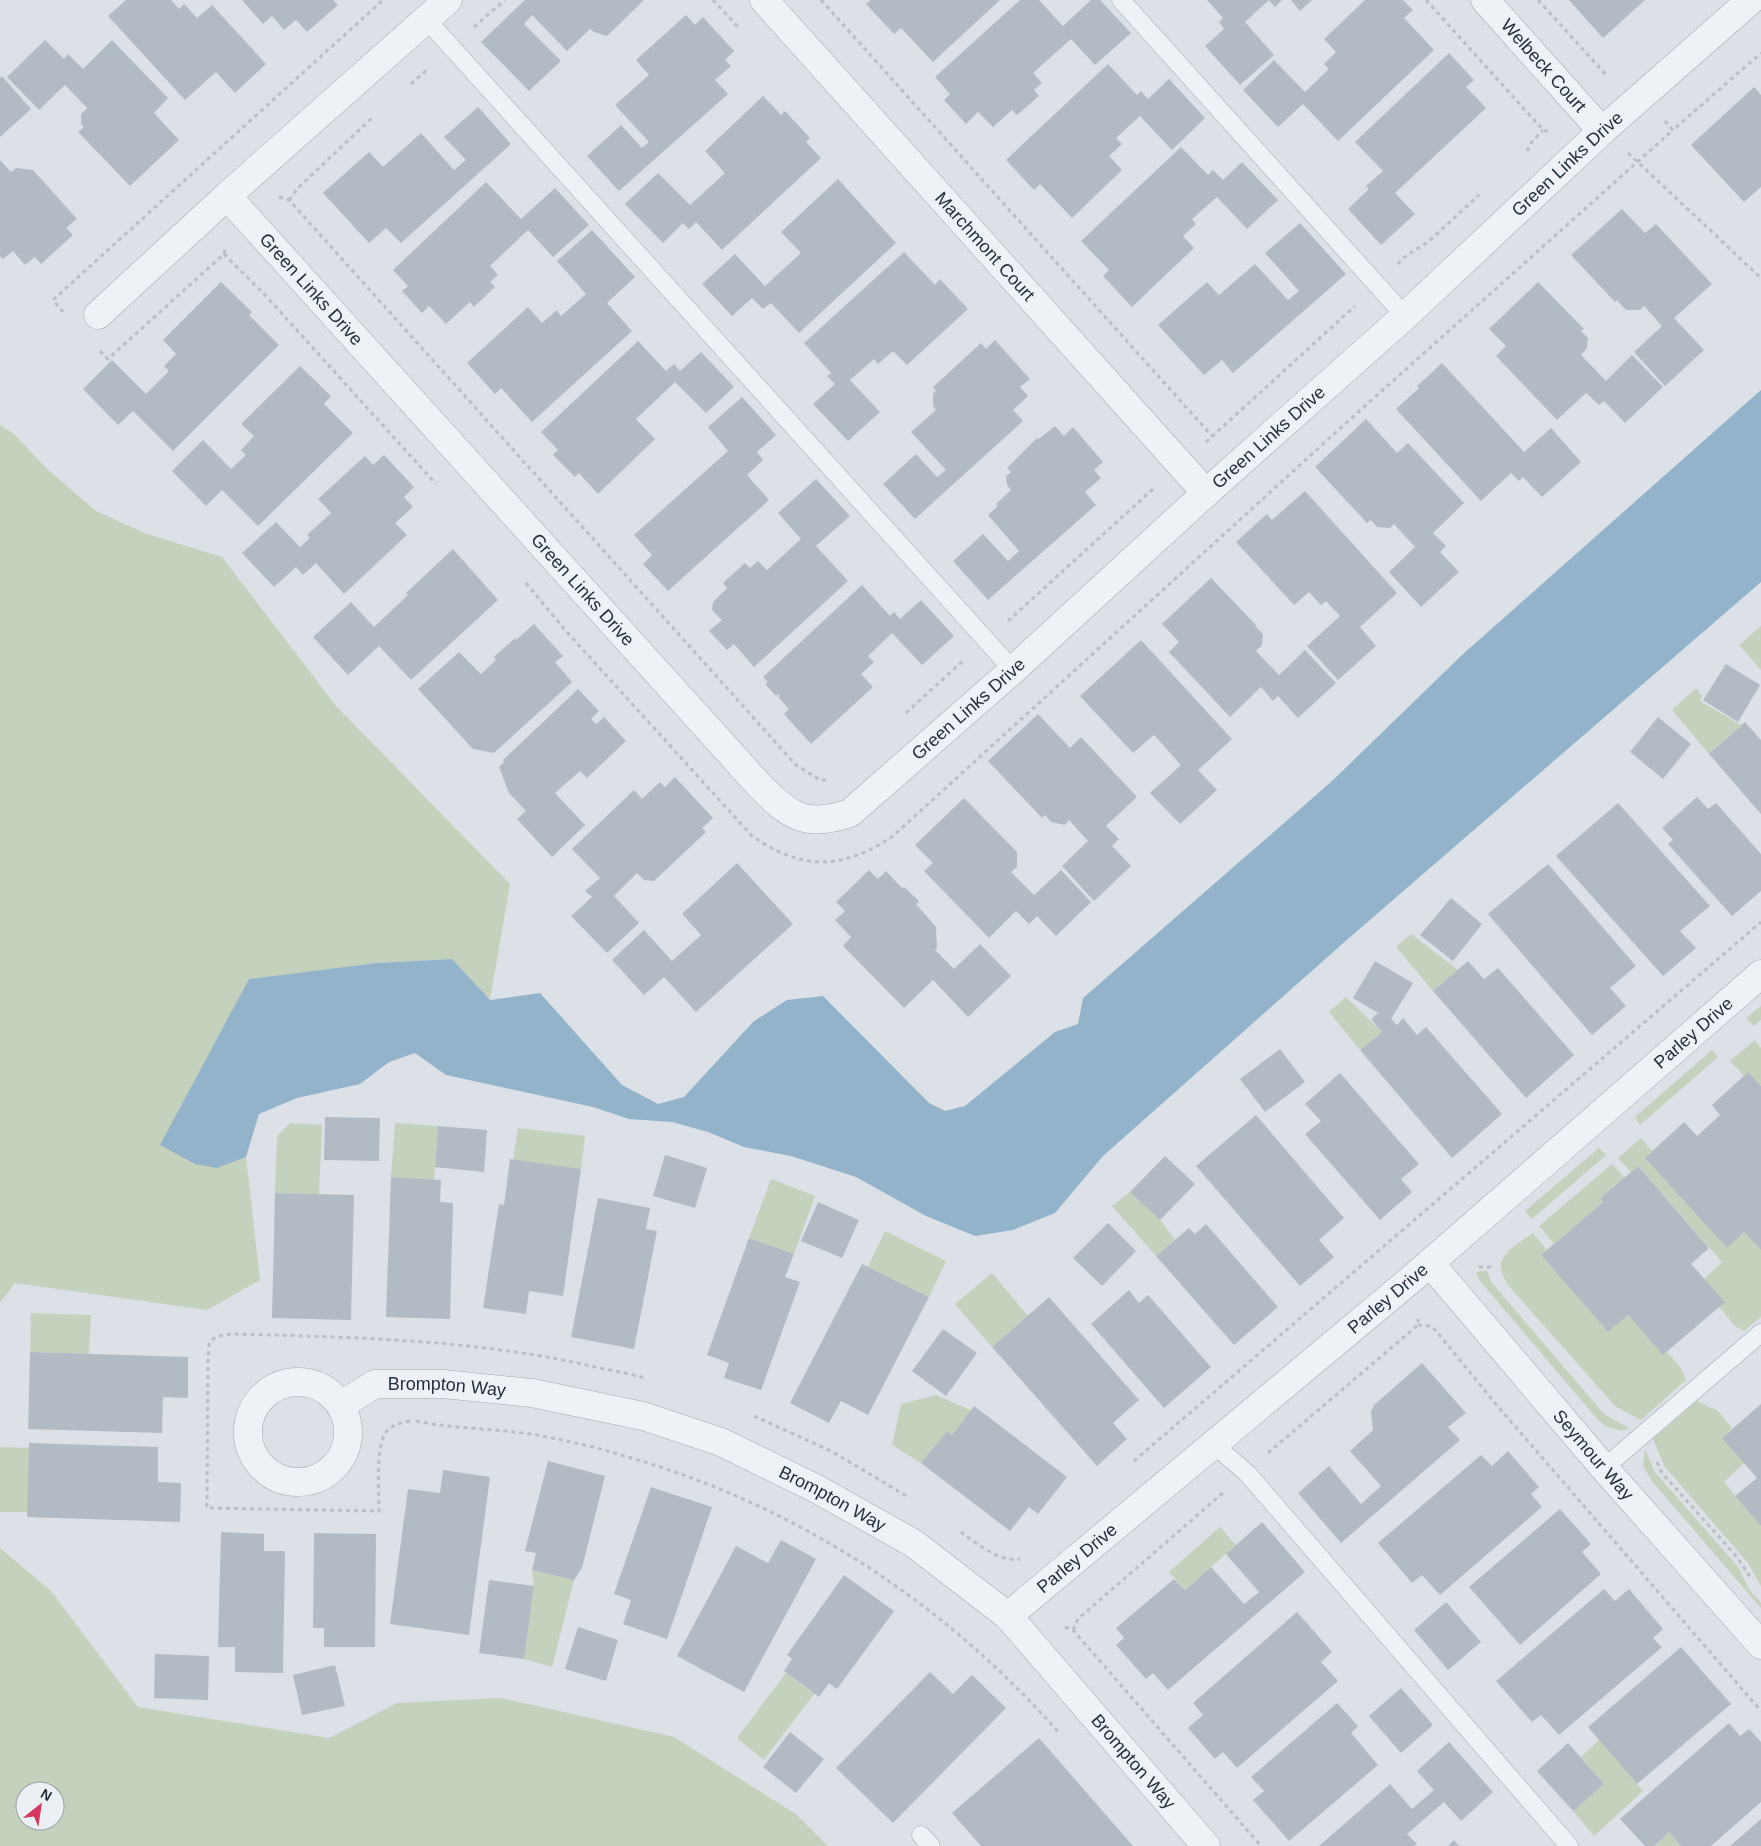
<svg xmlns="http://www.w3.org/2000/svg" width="1761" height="1846" viewBox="0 0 1761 1846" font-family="Helvetica,sans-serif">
  <rect width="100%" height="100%" fill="#dbe1e7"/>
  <path fill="#c4d1bc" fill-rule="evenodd" d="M0,425l13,8 34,36 49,42 51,23 75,23 114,149 174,178 -20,116 -38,-41 -75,4 -160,205 29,-11 14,123 -53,30 -192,-27 -15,20z
    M1761,626v44l-22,-25z
    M1696,688l6,8 -2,5 41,24 -32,29 -37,-44z
    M1411,934l47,36 -25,21 -37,-44z
    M1346,997l36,35 -22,18 -31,-38z
    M1761,1006v14l-7,6 -8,-8z
    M1755,1040l6,8v38l-13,-14 -4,4 -14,-15z
    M1712,1050l6,7 -78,68 -5,-8z
    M290,1123l32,2 -3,69 -44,-1 2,-57z
    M395,1123l43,3 -4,54 -43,-3z
    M518,1128l67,8 -4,33 -68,-8z
    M1641,1138l11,13 -7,7 82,89 17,-15 17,18v67l-17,14 -9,-5 -16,-19 5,-5 -20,-23 18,-17 -84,-96 -7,6 -13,-14z
    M1599,1148l7,7 -74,64 -7,-8z
    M1612,1164l12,13 -24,21 3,4 -49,42 -15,-18z
    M771,1179l44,17 -21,58 -45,-16z
    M1130,1192l30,28 15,19 -19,17 -44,-50z
    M885,1231l61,30 -17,36 -61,-30z
    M1533,1233l14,17 -6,5 67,77 20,-17 35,40 4,-3 14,16 5,12 -45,40 -25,-13 -109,-123c-2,-5 -5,-10 -6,-15 -3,-15 22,-29 32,-36z
    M1487,1271l5,12 112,131 26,15c-13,3 -20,0 -31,-8l-119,-140 -4,-9z
    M992,1273l36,43 -36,31 -37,-43z
    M31,1313l60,2 -2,39 -59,-2z
    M936,1395l35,15 -19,25 -5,-4 -26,32 -29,-18 9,-41z
    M1697,1401l21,10 14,17 -10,10 22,25 -20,19 37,44v60l-13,-23 -83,-96 -12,-28z
    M0,1447l30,1 -2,64h-28z
    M1645,1449l9,22 84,96 12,24 11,12v5l-110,-128 -8,-14z
    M1220,1527l16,18 -51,45 -16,-18z
    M0,1548l51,43 87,116 191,31 68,-35 104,-5 173,39 123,78 31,31h-828zM25,1791h30v30h-30z
    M532,1570l42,10 -22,87 -28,-8 10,-73z
    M786,1673l28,21 -50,66 -27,-22z
    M1599,1740l44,51 -49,45 -21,-25 31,-27 -23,-27z
    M1669,1832l12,14h-27z"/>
  <path fill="#93b3ca" d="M1761,390v192l-412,356 -246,218 -48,57 -42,17 -38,6 -49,-20 -70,-39 -65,-21 -47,-9 -36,-15 -36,-10 -43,-3 -36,-12 -147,-32 -31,-22 -26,9 -29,22 -63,14 -38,16 -13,43 -29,11 -22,-4 -35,-19 89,-166 128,-16 75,-4 38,41 50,-7 82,92 36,19 26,-7 70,-76 33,-21 36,-4 106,107 16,8 20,-5 90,-74 23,-8 5,-26 248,-216 131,-127z"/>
  <path fill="#b2bbc4" d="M126,0h45l8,9 5,-5 13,14 15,-13 54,59 -31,29 -19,-21 -31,28 -77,-84z
    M242,0h91l5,5 -31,27 -11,-12 -12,10 -12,-14 -9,8z
    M525,0h119l-37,36 -13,-4 -4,-3 -23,22 -35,-36 -8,9 37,37 -32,30 -48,-49z
    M871,0h129l-67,62 -32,-34 -7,6 -28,-30z
    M1020,0h19l24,26 28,-26h9l31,33 -36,32 -24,-26 -38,34 9,10 -8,7 5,6 -22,19 -5,-5 -19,17 -15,-15 -12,12 -22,-24 6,-6 -15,-17z
    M1207,0h75l-7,7 -6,-7 -24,22 29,33 -34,30 -35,-39 19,-17 -5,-7 4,-4z
    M1291,0h21l-12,11z
    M1365,0h38l10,10 -9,8 30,32 -96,91 -35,-37 -25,23 -35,-37 31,-30 31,32 24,-23 -5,-5 12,-12 -12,-13z
    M1569,0h76l-42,38z
    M686,15l9,10 8,-8 31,34 -9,9 6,6 -16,14 13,14 -109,97 -32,-35 34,-31 21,23 7,-6 -34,-37 34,-30 -13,-15z
    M45,40l19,19 4,-5 15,15 29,-29 56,58 -14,15 25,27 -49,46 -52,-54 6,-5 -3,-3v-10l6,-6 -22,-23 -26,25 -32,-33z
    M1449,53l25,27 -8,7 20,21 -91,85 20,21 -34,31 -33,-36 21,-20 -3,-3 17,-15 -28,-29z
    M1108,64l29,31 4,-4 7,8 21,-20 36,39 -33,32 -32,-34 -24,22 6,6 -13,12 13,14 -50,48 -32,-34 -6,6 -28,-30z
    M2,76l29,33 -31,28v-59z
    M1754,87l7,8v92l-17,15 -53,-57z
    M763,96l18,19 4,-4 25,27 -4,4 15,16 -99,92 -26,-28 -7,7 -6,-6 -20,20 -38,-39 33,-31 32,32 35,-32 -20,-22z
    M478,107l33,37 -110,99 -15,-15 -17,15 -46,-50 46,-41 14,15 38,-34 33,37 12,-10 -22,-23z
    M1181,147l27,28 5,-5 10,10 19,-18 36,38 -31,29 -30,-32 -25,22 4,5 -13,12 11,12 -62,59 -29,-31 6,-6 -28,-29z
    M0,160l11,12 5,-4 17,2 44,49 -11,9 7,7 -32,29 -6,-7 -10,8 -12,-14 -10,8 -3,-3z
    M838,179l58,64 -97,90 -28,-30 -8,6 -11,-11 -20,18 -30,-32 33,-30 30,32 36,-33 -20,-21z
    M486,182l35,37 34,-31 34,37 -36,32 -25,-27 -38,36 8,9 -8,7 5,5 -21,20 -4,-5 -24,22 -17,-18 -7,7 -20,-22 6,-5 -15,-16z
    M1622,209l23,24 11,-9 56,60 -38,34 30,32 -39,36 -31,-34 28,-26 -18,-20 -4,4h-14l-9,-10 -2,2 -44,-47z
    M1300,223l46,51 -113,99 -11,-13 -18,15 -46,-50 49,-43 12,13 36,-31 33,36 11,-9 -34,-38z
    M592,230l43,47 -28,26 25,28 -100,91 -31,-34 -6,6 -28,-31 61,-56 14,16 15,-13 4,6 25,-22 -29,-33z
    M904,252l31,33 5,-6 28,30 -61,56 -14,-14 -15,13 -4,-5 -24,21 30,32 -32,29 -35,-37 22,-20 -8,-8 4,-3 -27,-30z
    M221,282l31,30 -3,3 30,30 -106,106 -40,-40 -15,14 -35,-36 29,-29 34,34 23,-23 -5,-5 12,-12 -13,-14z
    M1538,282l46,47 -3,2 7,7 -1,10 -6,7 25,26 26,-26 31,32 -38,36 -21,-22 -5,4 -13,-12 -29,27 -61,-64 10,-10 -17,-17z
    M995,340l35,39 -10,8 8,9 -15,14 10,11 -108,98 -32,-35 33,-30 21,23 9,-7 -35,-38 25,-22 -3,-4v-13l3,-2 -3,-4 48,-44 5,6z
    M638,341l28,30 8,-7 6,7 21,-19 33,35 -28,26 -31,-31 -39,37 19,20 -57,55 -19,-21 -4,4 -22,-22 5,-5 -17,-18z
    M1442,363l82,89 27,-24 30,34 -39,35 -19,-20 -4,4 -8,-8 -30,28 -85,-92 23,-21 -2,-2z
    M300,366l31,30 -7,8 29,29 -95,93 -36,-36 -16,16 -34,-35 31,-31 28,29 15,-14 -5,-5 13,-14 -13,-12z
    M742,397l34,38 -19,17 6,8 -16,15 22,25 -101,91 -25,-27 9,-9 -18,-20 94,-84 -20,-24z
    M1366,419l31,34 11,-10 56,60 -31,30 13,13 -6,6 19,20 -38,35 -32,-35 26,-25 -21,-23 -4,4 -13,-1 -6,-7 -4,3 -52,-56z
    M1055,426l9,10 9,-9 30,35 -9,8 7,8 -16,14 11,13 -108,95 -35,-39 30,-27 25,27 11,-10 -31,-36 10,-9 -2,-2 15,-14 -4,-5 -1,-9 5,-4 -4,-4 30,-30 2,1z
    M384,455l30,32 -10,10 9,10 -18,16 12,12 -63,59 -28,-31 -13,12 -7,-8 -22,20 -32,-34 34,-31 24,25 10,-9 -3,-3 24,-22 -13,-14 47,-43 8,9z
    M816,479l34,37 -34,30 32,35 -94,86 -20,-23 -7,6 -18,-19 13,-11 -10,-10 1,-8 14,-14 -4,-5 22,-20 5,5 8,-7 9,9 34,-31 -23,-26z
    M1305,491l92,102 -37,34 16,19 -38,34 -31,-34 33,-30 -14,-15 -5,4 -12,-13 -15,13 -58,-63 31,-28 5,6z
    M453,549l45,51 -87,80 -32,-34 -31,29 -35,-38 38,-35 23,25 34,-32 -2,-2z
    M1211,578l45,47 -1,1 8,8 -1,11 -6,6 23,24 26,-25 31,33 -38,35 -20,-22 -5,5 -12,-14 -31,30 -61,-65 10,-10 -17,-18z
    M862,585l28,31 4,-4 6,7 21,-19 33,36 -32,29 -30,-32 -24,23 6,6 -13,12 12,13 -62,57 -27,-30 5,-5 -11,-12 2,-1 -2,-2 -2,2 -11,-12 3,-2 -5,-5z
    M534,624l29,32 -8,6 17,20 -78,71 -21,-4 -55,-60 41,-37 22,22 15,-14 -2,-3 21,-19 1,2z
    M1141,640l91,99 -34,31 19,20 -37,34 -30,-31 31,-28 -27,-30 -21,18 -53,-57z
    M1726,664l34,21 -22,37 -35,-22z
    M578,689l21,22 -8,8 5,5 8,-7 22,24 -39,37 -7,-7 -25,22 30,32 -33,32 -35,-38 9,-8 -17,-18 -10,-26 5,-5 -1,-2z
    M1038,714l32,34 11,-11 56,60 -31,29 13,13 -7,7 19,20 -37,35 -32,-35 26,-25 -19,-21 -4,5 -14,-3 -6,-7 -3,3 -54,-57z
    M1658,717l33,27 -28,35 -33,-27z
    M1745,722l16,18v74l-52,-60z
    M675,777l38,41 -11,10 4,4 -52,49 -10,-1 -7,-7 -23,23 25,27 -32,30 -36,-37 21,-19 -7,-6 15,-13 -28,-29 62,-59 8,9 18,-17 5,5z
    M1697,797l11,12 8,-6 45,51v37l-29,25 -64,-72 5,-4 -11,-12z
    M964,798l53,54v15l-6,5 23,23 27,-25 30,32 -35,34 -19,-20 -8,8 -13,-13 -27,27 -65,-67 9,-8 -18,-18z
    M1618,803l92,103 -30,25 16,17 -33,28 -107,-120z
    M737,863l56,61 -97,88 -32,-35 -20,18 -32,-35 32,-30 28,31 29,-26 -19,-21z
    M1548,864l88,102 -26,22 16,18 -34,29 -104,-121z
    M869,870l9,9 8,-8 16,17 2,-1 15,14 -3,3 20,23 1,21 -2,2 19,19 26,-25 31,32 -43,41 -35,-37 -29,28 -61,-62 8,-9 -16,-17 10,-9 -9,-9z
    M1451,898l31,26 -29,37 -33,-26z
    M1375,961l38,22 -22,36 6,6 6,-7 14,17 9,-8 76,87 -50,44 -92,-108 22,-18 -11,-13 7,-6 -25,-15z
    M1468,961l16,18 14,-11 76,87 -48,43 -93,-107z
    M1280,1049l25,33 -40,30 -25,-33z
    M1748,1072l13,14v164l-17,-18 -17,16 -82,-90 39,-36 13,14 23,-21 -8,-10z
    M1340,1073l79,91 -18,15 11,13 -32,28 -75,-86 16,-13 -16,-17z
    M1256,1115l88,103 -25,22 15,17 -34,29 -104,-120z
    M325,1117l55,1 -1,43 -55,-1z
    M438,1126l49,4 -3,42 -49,-5z
    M665,1155l42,13 -12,40 -42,-12z
    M1165,1156l30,28 -35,36 -30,-28z
    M510,1159l71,10 -18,127 -34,-5 -3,23 -43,-6 16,-104 5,1z
    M1638,1166l71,82 -18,16 34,38 -62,53 -35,-40 -20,17 -67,-77 62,-53 -3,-4z
    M391,1177l50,3 -1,22 13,1 -3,116 -64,-2z
    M275,1193l79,2 -3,125 -79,-2z
    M598,1198l52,10 -4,21 11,2 -23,118 -63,-12z
    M818,1202l41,18 -17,38 -41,-17z
    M1108,1223l28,28 -34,35 -29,-28z
    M1206,1224l72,83 -44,38 -78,-89 33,-28 6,6z
    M749,1238l45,16 -9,23 15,5 -39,108 -37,-12 5,-15 -22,-8z
    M862,1264l67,33 -61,118 -27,-14 -12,22 -39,-20z
    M1129,1290l10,13 9,-8 63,72 -47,41 -73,-84z
    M1049,1297l90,103 -26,23 14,16 -30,27 -105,-119z
    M943,1329l34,24 -31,43 -34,-25z
    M30,1352l158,5v41l-25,-1 -1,36 -134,-4z
    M1422,1363l44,50 -18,14 12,13 -119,103 -43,-50 31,-27 32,38 20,-18 -31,-35 23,-21 -2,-18 3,-7z
    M1761,1404v122l-26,-30 22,-18 -35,-40z
    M974,1406l93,71 -29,37 -9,-7 -19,24 -89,-68 26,-32 5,4z
    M29,1443l129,4v35l23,1 -1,39 -153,-5z
    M1508,1451l31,36 -8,7 11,13 -102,88 -18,-20 -10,8 -34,-40 103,-88 11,11z
    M548,1461l57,15 -23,92 -8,12 -42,-10 4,-17 -11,-2z
    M443,1470l47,7 -21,158 -79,-11 18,-135 32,4z
    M651,1487l61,20 -45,132 -44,-15 8,-24 -17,-6z
    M1560,1509l31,35 -9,8 19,22 -81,71 -51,-58z
    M1262,1522l43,50 -137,118 -15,-17 -7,6 -30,-34 8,-7 -8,-10 58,-49 11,11 26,-23 33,37 15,-12 -33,-38z
    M221,1532l43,2v17h21l-2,122 -48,-1v-25h-17z
    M314,1533l62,1 -1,113h-51v-19h-11z
    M781,1540l35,19 -72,133 -67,-36 59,-110 32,17z
    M844,1575l50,36 -57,78 -8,-6 -10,14 -35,-26 8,-12 -5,-4z
    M489,1580l45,6 -10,73 -45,-6z
    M1604,1589l11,12 14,-12 34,40 -10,9 9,9 -103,88 -18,-20 -9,7 -36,-41z
    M1446,1602l35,40 -33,28 -34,-40z
    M1297,1612l35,40 -11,10 17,19 -101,87 -14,-16 -8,7 -27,-31 15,-13 -10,-12z
    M578,1627l40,13 -12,41 -41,-12z
    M1681,1647l50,57 -94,80 -49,-57z
    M155,1654l54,2 -1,44 -54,-2z
    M335,1665l10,41 -43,9 -9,-40z
    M930,1672l23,22 19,-19 34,33 -113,115 -57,-55z
    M1401,1688l32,37 -32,28 -32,-37z
    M1337,1703l21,23 -7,7 27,32 -89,76 -36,-41 11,-9 -13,-14z
    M1729,1723l11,13 9,-7 12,13v60l-50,44h-30l-12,-14 -15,14h-9l-25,-27z
    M790,1732l34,27 -28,34 -33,-26z
    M1039,1738l94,108h-152l-29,-33z
    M1449,1742l44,50 -32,29 -17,-19 -37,32 10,10 -3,2h-95l71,-62 22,25 22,-19 -17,-19z
    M1568,1743l36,41 -31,27 -36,-40z
    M1761,1819v27h-31z
    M1454,1840l5,6h-11z"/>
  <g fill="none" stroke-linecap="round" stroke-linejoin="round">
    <g stroke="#a0a8b1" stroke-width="19">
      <path id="lane" d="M1121,0l284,316
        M426,19l587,651
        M1214,1445l33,28 322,373
        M1604,1468l157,-135
        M921,1835l10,11"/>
    </g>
    <g stroke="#a0a8b1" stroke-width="29">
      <g id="street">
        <path id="s1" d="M448,0l-221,196 532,589c31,32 47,43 91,28l163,-143 193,-177 199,-177 197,-185 149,-131"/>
        <path id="s2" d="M764,0l442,493"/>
        <path id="s3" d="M1485,0l117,131"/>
        <path d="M98,315l129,-119"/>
        <path id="s4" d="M1430,1263l174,205 157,177"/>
        <circle cx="298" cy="1432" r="50"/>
        <path id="s5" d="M341,1405l34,-21h68l89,9 111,23 78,26 94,46 98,55 95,73 198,230"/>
        <path id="s6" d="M1008,1616l407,-340 346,-302"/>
      </g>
    </g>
    <path stroke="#b9bfc5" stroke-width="3" stroke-dasharray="4 4" stroke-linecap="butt" d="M713,0l25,27
      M821,0l391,436
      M1426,0l117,130 7,2
      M1538,0l69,76
      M474,27l31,-27
      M411,84l18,-16
      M1665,121l8,9 88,-77
      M1527,151l4,-8 12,-13
      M1628,153l133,125
      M279,197l10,3 507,565 24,15h10
      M289,200l10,-13 75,-71
      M224,254l42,42 170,188
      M1398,264l5,-6 25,-16 51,-47
      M63,312l-10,-12 330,-300
      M100,351l8,8 116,-105 2,-7
      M1206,442l149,-136
      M526,583l39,47 187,206c50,35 91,34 141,0l453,-413 327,-293
      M1008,621l145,-132
      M906,713l58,-53
      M1479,1267h14
      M1418,1325l13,1 6,6 58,71 266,308
      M754,1416l79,36 75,45
      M410,1421c-8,2 -16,3 -22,9 -13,11 -9,63 -9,81l-172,-3 1,-149 1,-14 6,-8 16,-3c118,3 235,5 351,30 20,5 42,8 63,14
      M416,1421c32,7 65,7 97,11 23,2 45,7 67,12 19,4 37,10 55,15 165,49 312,146 425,275
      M1268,1453l150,-128v-6
      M1134,1461l627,-539
      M1657,1462l5,11 75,84 13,20
      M961,1532c15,11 39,31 59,27
      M1065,1627l8,3 188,216
      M1073,1630l5,-11 146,-127"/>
    <use href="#lane" stroke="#eef1f5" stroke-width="18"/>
    <use href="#street" stroke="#eef1f5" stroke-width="28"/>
  </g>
  <g text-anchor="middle" stroke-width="4.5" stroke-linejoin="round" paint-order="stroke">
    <g font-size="18" fill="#24303d" stroke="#eaf0f4">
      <text dy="6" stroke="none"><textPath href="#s3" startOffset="88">Welbeck Court</textPath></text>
      <text dy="6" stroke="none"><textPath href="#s1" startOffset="2160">Green Links Drive</textPath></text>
      <text dy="6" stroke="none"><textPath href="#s2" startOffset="331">Marchmont Court</textPath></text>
      <text dy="6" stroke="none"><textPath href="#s1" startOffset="421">Green Links Drive</textPath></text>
      <text dy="6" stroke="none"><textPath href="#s1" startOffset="1755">Green Links Drive</textPath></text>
      <text dy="6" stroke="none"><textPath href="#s1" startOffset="826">Green Links Drive</textPath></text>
      <text dy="6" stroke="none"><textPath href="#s1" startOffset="1350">Green Links Drive</textPath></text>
      <text dy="6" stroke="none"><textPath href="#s6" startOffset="900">Parley Drive</textPath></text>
      <text dy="6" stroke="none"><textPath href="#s6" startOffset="495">Parley Drive</textPath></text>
      <text dy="6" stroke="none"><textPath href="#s5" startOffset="112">Brompton Way</textPath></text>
      <text dy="6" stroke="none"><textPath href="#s4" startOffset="252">Seymour Way</textPath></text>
      <text dy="6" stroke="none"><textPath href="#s5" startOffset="518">Brompton Way</textPath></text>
      <text dy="6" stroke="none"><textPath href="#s6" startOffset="90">Parley Drive</textPath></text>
      <text dy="6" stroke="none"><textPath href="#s5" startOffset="922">Brompton Way</textPath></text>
    </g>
  </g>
  <g transform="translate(40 1806) rotate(30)"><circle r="24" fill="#eaf0f4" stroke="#9ba3ab"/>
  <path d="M0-4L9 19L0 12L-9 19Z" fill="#d53760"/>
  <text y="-8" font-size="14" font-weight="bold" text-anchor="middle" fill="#24303d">N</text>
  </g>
</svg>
